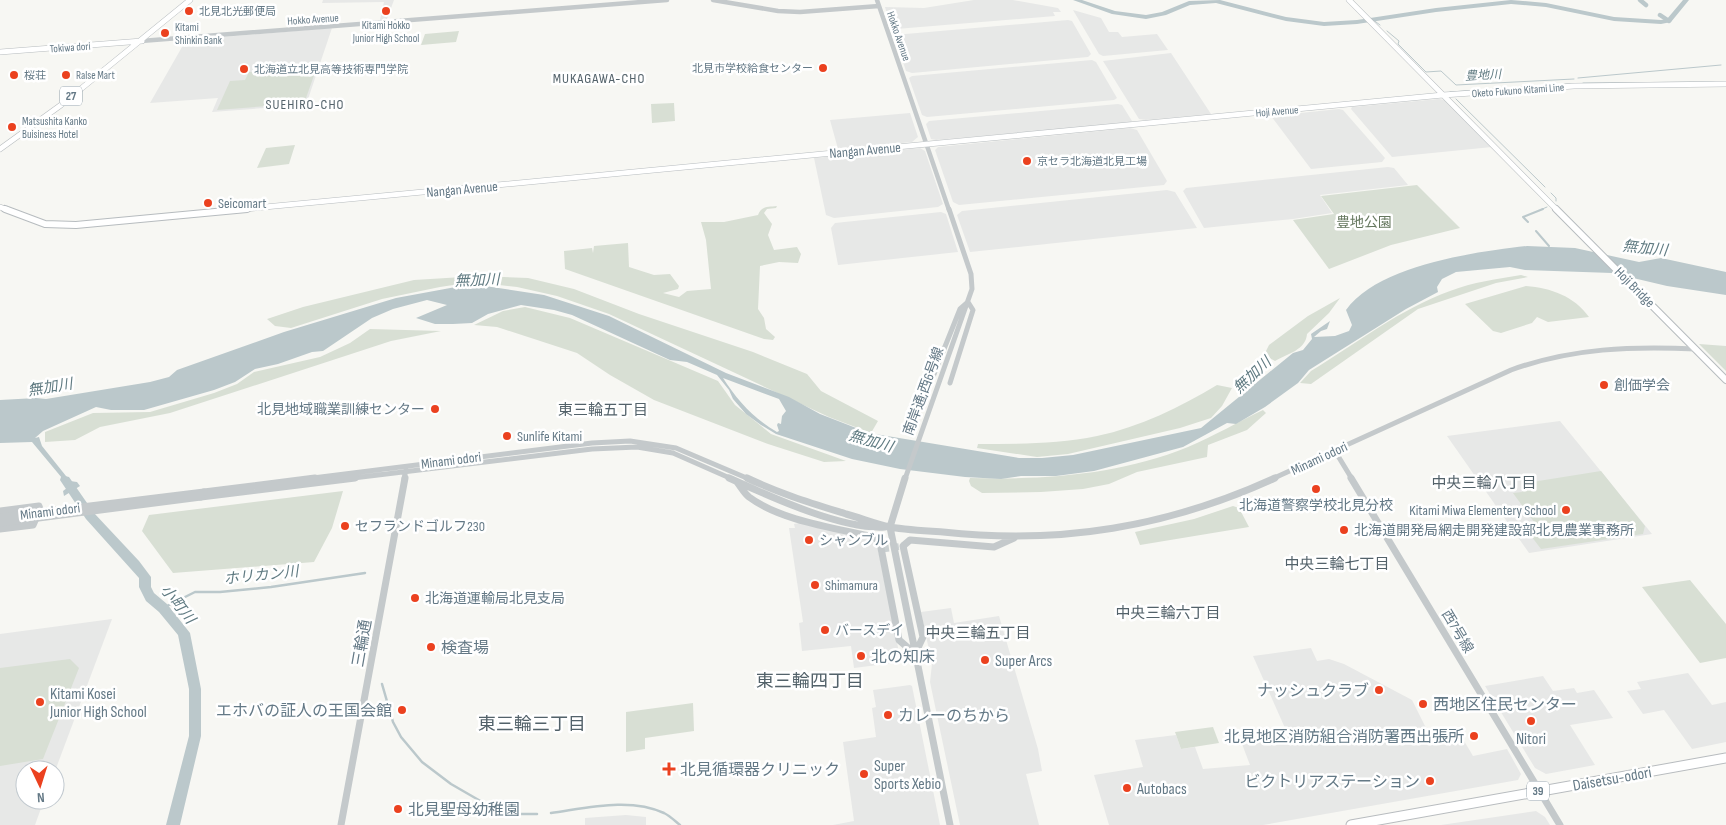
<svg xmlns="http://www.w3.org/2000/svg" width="1726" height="825" viewBox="0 0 1726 825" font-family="'Sofia Sans Condensed','Noto Sans JP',sans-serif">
  <rect width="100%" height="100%" fill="#f7f7f3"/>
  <path fill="#e7e8e7" d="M323,0h71l-7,19 -7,1 4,-18 -62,1z
    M974,0h39l45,8 3,4h-8l2,4 -159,13 -5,-2 -6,-20 39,1z
    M1073,10l28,8 8,14h9l4,5 35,-3 11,16 -65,6 -4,-2z
    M1068,20l4,1 19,33 -3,3 -176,16 -6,-2 -12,-36z
    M332,28l-26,77 -94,7 6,-14 -68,5 36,-63z
    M1171,53l40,61 -65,6 -7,-1 -36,-58z
    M1092,60l4,2 21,36 -3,2 -187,17 -5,-2 -13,-37 3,-2z
    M1439,99l6,1 47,47 -100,10 -41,-48 1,-2z
    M1118,104l4,1 10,16 -2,2 -194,17 -5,-1 -5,-15 3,-3z
    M1339,109l4,1 42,48 -3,4 -71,7 -40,-53z
    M910,113l8,24 -6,5 -74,7 -8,-29z
    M1130,128l7,2 30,51 -3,4 -205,20 -6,-3 -18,-52 3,-3z
    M920,148l5,3 18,53 -5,3 -104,11 -8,-3 -12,-57z
    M1388,167l6,1 14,17 -88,10 12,18 -39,6 -89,9 -21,-37 3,-3z
    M1167,190l8,2 22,36 -227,24 -13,-37 5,-4z
    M941,212l5,2 12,38 -120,13 -7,-37 4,-5z
    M1560,421l92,113 -123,19 -82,-117z
    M804,522l68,19 5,4 24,117 -47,6 -3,-22 -49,5 -3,-28 4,-1 -14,-94h6l-1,-4z
    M951,608l3,15 45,-7 39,133 4,22 -16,3 13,51h-79l-30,-143 2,-18 -11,-52z
    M112,619l-57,152 -30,-1v30h19l-9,25h-35v-191z
    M1311,648l6,13 12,-2 15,5 68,36 17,34 28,-5 16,27 34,-7 14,25 -3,6 -255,45h-154l-15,-50 49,-8 -8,-27 41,-5 5,14 14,-2 8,22 47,-4 -8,-21 47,-7 -36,-81z
    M1688,673l24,32 14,-3v40l-34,7 -28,-39 -21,4 -16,-23 14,-2 -4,-7z
    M1543,676l10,15 21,-3 3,5 17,-3 19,28 -43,7 25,40 -49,9 -11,-6 -50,-82z
    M910,685l2,1 28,139h-107l21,-4 -11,-79 33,-5 -4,-29 4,-1 -3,-17z
    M1536,811l9,6 5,8h-109z
    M626,815l20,2v8h-61v-7z"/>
  <path fill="#d8dfd4" d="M459,31l-3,11 -35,3 4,-11z
    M317,67l-11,31 -12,6 -77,6 13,-29 15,-1 4,-8z
    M674,103l1,18 -23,2 -1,-19z
    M295,145l-6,19 -32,4 9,-20z
    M1417,185l43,43 -69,17 -62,24 -36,-49 41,-6 -13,-18z
    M777,206l-1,2 -9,1 -3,4 8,11 -4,11 6,15 23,-3 4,7 -3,9 -19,-1 -19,4 -2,43 6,9 2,11 9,8 -2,3 -9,-1 -199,-70 -1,-18 28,-3 1,5 1,-7 34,-3 1,24 25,8 16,-1 9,12 -1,3 -15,4 16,4 8,-6 24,-2 -5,-49 -5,-18h23l34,-7c3,-9 10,-8 19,-9z
    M1521,275l7,2 -32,6 -78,26 -107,75 -11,-1 11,-12c46,-28 89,-62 139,-80 23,-9 47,-12 71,-16z
    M479,276l49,2 46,11 65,25 114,38 54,22 14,17 57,30 -7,12 -42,-16 -220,-103 -52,-18 -40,-9 -44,-5 -33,5 -58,12 -91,29 -16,-2 -8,-7 36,-12 111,-27z
    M1526,286c25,2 48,10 63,31l-41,5 -11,-5 -5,6 -31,10 -8,-2 -28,-27z
    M1340,298l-11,15 -22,21c-1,16 -20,20 -32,27l-11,-6 5,-10 39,-29z
    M525,307l45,11 148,63 17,24 36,29 75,27 -22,1 -56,-18 -114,-44 -44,-25 -33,-22 -80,-26 -23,-2 29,-14z
    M370,329l71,2 -50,10 -221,72 -70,14 -25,13 -30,2v-10l48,-19 57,-1 64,-19 23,-9 17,-12 66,-15 30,-14z
    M1699,344l27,2v25z
    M1217,385l15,3 -10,18 -11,12 -31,10 -112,26 -31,3 -60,-9 1,-4c40,0 80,0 119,-8 43,-9 83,-29 120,-51z
    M1263,410l3,3 -19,17 -39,15 -1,12 -70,15 -28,12 -26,5 -42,3 -59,1 -11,-7 -2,-5 1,-3c73,2 149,-3 218,-31 26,-11 50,-25 75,-37z
    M1601,471l44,55 -2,8 -102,15 -16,-21 12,-2 -24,-33 9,-1 4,-9z
    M343,491l-11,37 -18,34 -141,11 -31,-42 7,-16z
    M1233,506l6,2 10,19 -109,18 -5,-13 59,-13z
    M1690,580l36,44v34l-26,5 -58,-76z
    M70,659l9,9 -36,91 -43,7v-98z
    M693,703l1,28 -49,7v11l-19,3v-40z
    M1213,727l6,16 -38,6 -6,-17z"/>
  <path fill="#bbc8cb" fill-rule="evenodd" d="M1527,246l48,2 64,14 22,-4 65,14v23l-59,-9 -55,-13 -87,-3 -15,-3 -54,5 -14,7 -5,8 1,5 -32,17 -97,61 -11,13 -33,24 -29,17 -9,-1 -44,24 -89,24 -38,5h-35l-20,3 -36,-2 -65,-8 -48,-10 -76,-25 -15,-9 -15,-11 -13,-15 -4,-9 -12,-15 -30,-13 -17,-2 -98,-45 -18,-5 -33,-5 -33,9 -16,9 -19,1h-18l-19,-6 31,-13 -20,-5 -34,9 -21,9 -49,33 -11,1 -34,12 -23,5 -20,13 -21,8 -70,20h-33l-15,-3 -53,24 -8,7 4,-1 3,9 28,35 7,1 3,4 -16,10 -1,-5 4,-3v-4l-35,-42 -32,1v-43l36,-2 10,1 104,-17 19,-5 8,-7 107,-38 112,-34 76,-14 72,11 65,21 117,57 63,24 31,17 49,19 150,25h23l31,-3 128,-27 92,-75 10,-3 9,-11 -1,-5 19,-13 -3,8 -6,2 -7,6 21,-1 14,-5 3,-6 -6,-15c32,-45 129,-58 181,-64zM723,378l56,21 7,12 -4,5 -1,8 -3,-1 -1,2 2,6 -2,1c-23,-13 -40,-32 -54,-54z"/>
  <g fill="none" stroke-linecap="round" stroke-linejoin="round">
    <path stroke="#bbc8cb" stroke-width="1" d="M1372,19l8,6
      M1387,31l12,10 -1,3 28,28 15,-1 15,14 118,-6
      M1578,78l143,-13
      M1583,83l131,-1
      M1450,92l120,-8
      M1456,99l89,88
      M1551,193l5,5v3
      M1540,210l7,-3"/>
    <path stroke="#bbc8cb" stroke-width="2" d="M1528,222l-5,-5 20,-8
      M1536,231l13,15"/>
    <path stroke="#bbc8cb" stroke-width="2.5" d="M163,608l32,-16h25l51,-5 94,-14
      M382,684l11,38 8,15 21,25 29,22 45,26 18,4h23
      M551,813c36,-5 79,-16 113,0 6,3 11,8 16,12"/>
    <path stroke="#bbc8cb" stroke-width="4.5" d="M1640,0l6,5
      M1660,15l9,6"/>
    <path fill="#bbc8cb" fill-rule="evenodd" d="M1073,0h9l33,11 31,4 16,-3 27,-11 31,-1 66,17 38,5 33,-2 79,-12 75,-8 35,3 68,14 47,3 6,-1 16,-19h6l-18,22 -10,2 -47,-3 -68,-14 -35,-3 -75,8 -79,12 -33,2 -38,-5 -70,-18 -26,2 -24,10 -20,4 -34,-5z
      M65,476l4,1 25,36 45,48 12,16v10l3,6 13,11 23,29 11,56v47l-21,89h-14l23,-89v-47l-11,-54 -19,-23 -13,-11 -7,-14v-9l-53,-59 -26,-39 1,-3z"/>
    <path stroke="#cbd1d2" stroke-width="7" stroke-dasharray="7 3" stroke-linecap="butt" d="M882,549l21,-3"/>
    <g stroke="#b7bcbf" stroke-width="6">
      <path id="major-far1" d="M1349,0l208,210
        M0,52l142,-11
        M0,149l61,-44 129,-105
        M0,207l8,3
        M234,210l1209,-115 131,-9 152,-2"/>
    </g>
    <g stroke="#b7bcbf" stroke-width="8">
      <path id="major" d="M5,209l40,15 31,1 171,-16
        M1556,209l170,171"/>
    </g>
    <g stroke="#b8bcbf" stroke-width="11">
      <path id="highway" d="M1351,825l375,-67"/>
    </g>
    <path stroke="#c4c9cb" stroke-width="4.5" d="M713,0l65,11 22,1 79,-6
      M877,0l72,210
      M141,41l526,-41"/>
    <path stroke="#c4c9cb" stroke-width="5" d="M932,379l28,-70 8,-7 5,8 -23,73
      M1335,451l17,28
      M305,479l287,-36 38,-2 46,7 73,31
      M345,479l247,-30 45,-2 36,6 59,26
      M404,479l2,-9
      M905,479l67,-190 -1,-15 -22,-65
      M1272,479l239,-109c61,-22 121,-24 185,-21"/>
    <path stroke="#c4c9cb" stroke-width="7" d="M729,478c40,18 113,52 156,49
      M747,478c34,16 64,25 99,36 15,4 29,10 44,13 17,3 36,4 53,5 117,13 225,-5 332,-54
      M905,478l-15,49 60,298
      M1351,478l209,347
      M737,482c4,5 7,11 12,15 32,24 87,31 125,40l6,6 19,97 16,14 8,-17 -20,-91 7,-6 84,7 20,-9
      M204,492l111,-14
      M201,497l154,-19
      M0,511l39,-5 1,3 -7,16 -33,4
      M341,825l64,-347"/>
    <use href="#major-far1" stroke="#fff" stroke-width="5"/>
    <use href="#major" stroke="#fff" stroke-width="6"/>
    <use href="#highway" stroke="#fff" stroke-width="9"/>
    <path stroke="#c4c9cb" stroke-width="7" d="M0,517l204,-25
      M0,523l201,-26"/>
  </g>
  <g fill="#eb411f" stroke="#fff" stroke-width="2">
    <circle cx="189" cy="11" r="5"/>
    <circle cx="386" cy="11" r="5"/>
    <circle cx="165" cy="33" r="5"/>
    <circle cx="823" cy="68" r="5"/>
    <circle cx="244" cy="69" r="5"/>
    <circle cx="14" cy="75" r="5"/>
    <circle cx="66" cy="75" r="5"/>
    <circle cx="12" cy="127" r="5"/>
    <circle cx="1027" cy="161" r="5"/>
    <circle cx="208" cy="203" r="5"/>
    <circle cx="1604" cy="385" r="5"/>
    <circle cx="435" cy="409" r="5"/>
    <circle cx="507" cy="436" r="5"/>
    <circle cx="1316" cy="489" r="5"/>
    <circle cx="1566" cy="510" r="5"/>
    <circle cx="345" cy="526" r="5"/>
    <circle cx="1344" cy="530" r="5"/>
    <circle cx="809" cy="540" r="5"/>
    <circle cx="815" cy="585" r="5"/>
    <circle cx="415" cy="598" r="5"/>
    <circle cx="825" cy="630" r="5"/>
    <circle cx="431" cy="647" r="5"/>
    <circle cx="861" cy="656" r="5"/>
    <circle cx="985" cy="660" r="5"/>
    <circle cx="1379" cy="690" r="5"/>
    <circle cx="40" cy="702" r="5"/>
    <circle cx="1423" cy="704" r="5"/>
    <circle cx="402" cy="710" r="5"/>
    <circle cx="888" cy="715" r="5"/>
    <circle cx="1531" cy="721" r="5"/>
    <circle cx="1474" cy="736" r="5"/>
    <path d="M666.5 761.5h5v5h5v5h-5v5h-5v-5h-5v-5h5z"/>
    <circle cx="864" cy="774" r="5"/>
    <circle cx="1430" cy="781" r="5"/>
    <circle cx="1127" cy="788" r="5"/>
    <circle cx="398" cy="809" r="5"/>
  </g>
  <g text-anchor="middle" stroke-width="5" stroke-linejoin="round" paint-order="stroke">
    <g font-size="11" fill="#647986" stroke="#fff" text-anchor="start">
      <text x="199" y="15">北見北光郵便局</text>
      <text x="386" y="29" text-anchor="middle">Kitami Hokko<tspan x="386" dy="13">Junior High School</tspan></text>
      <text x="175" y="31">Kitami<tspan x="175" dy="13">Shinkin Bank</tspan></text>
      <text x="813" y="72" text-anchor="end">北見市学校給食センター</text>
      <text x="254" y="73">北海道立北見高等技術専門学院</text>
      <text x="24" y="79">桜荘</text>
      <text x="76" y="79">Ralse Mart</text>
      <text x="22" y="125">Matsushita Kanko<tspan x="22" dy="13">Buisiness Hotel</tspan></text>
      <text x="1037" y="165">京セラ北海道北見工場</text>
    </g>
    <g font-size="11" fill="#647986" stroke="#fff">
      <text transform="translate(313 19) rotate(-4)" y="4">Hokko Avenue</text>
      <text transform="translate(899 36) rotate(71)" y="4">Hokko Avenue</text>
      <text transform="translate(70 47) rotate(-4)" y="4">Tokiwa dori</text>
      <text transform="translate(1518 90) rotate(-4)" y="4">Oketo Fukuno Kitami Line</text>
      <text transform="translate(1277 111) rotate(-5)" y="4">Hoji Avenue</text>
    </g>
    <g font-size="12" font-style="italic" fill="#607b82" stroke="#fff">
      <text transform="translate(1483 75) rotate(-3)" y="4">豊地川</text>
    </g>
    <g fill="#fff" stroke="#92a1aa" stroke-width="1">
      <rect x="60" y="86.5" width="22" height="19" rx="4"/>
      <rect x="1527" y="781.5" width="22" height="19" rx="4"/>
    </g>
    <g font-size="12" font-weight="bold" fill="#647986">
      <text x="71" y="100">27</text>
      <text x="1538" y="795">39</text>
    </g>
    <g font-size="14" letter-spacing="1" fill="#53626a" stroke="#fff">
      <text x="599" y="83">MUKAGAWA-CHO</text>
      <text x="305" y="109">SUEHIRO-CHO</text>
    </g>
    <g font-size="14" fill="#647986" stroke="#fff">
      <text transform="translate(865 150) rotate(-5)" y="5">Nangan Avenue</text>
      <text transform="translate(462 189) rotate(-5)" y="5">Nangan Avenue</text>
      <text transform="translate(1635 287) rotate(45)" y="5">Hoji Bridge</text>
      <text transform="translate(923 391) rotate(-70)" y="5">南岸通;西6号線</text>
      <text transform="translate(1319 458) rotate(-25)" y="5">Minami odori</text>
      <text transform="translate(451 460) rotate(-7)" y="5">Minami odori</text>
      <text transform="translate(50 511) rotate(-7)" y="5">Minami odori</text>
      <text transform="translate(1458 631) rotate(59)" y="5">西7号線</text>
    </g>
    <g font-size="14" fill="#647986" stroke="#fff" text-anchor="start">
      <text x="218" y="208">Seicomart</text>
      <text x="1614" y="390">創価学会</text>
      <text x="425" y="414" text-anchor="end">北見地域職業訓練センター</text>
      <text x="517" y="441">Sunlife Kitami</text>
      <text x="1316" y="510" text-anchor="middle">北海道警察学校北見分校</text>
      <text x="1556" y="515" text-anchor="end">Kitami Miwa Elementery School</text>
      <text x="355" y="531">セフランドゴルフ230</text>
      <text x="1354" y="535">北海道開発局網走開発建設部北見農業事務所</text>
      <text x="819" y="545">シャンブル</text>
      <text x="825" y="590">Shimamura</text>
      <text x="425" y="603">北海道運輸局北見支局</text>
      <text x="835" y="635">バースデイ</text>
    </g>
    <g font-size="14" fill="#66785f" stroke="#fff">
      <text x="1364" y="227">豊地公園</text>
    </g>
    <g font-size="15" font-style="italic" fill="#607b82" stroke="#fff">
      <text transform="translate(1645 248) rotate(6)" y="5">無加川</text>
      <text transform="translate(477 280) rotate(-2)" y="5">無加川</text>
      <text transform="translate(1252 375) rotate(-43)" y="5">無加川</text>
      <text transform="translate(50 387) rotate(-9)" y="5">無加川</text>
      <text transform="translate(871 441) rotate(16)" y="5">無加川</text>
      <text transform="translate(261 575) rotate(-6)" y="5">ホリカン川</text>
      <text transform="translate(178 604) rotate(51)" y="5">小町川</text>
    </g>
    <g font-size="15" fill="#53626a" stroke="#fff">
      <text x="603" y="415">東三輪五丁目</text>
      <text x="1484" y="488">中央三輪八丁目</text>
      <text x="1337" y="569">中央三輪七丁目</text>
      <text x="1168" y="618">中央三輪六丁目</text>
      <text x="978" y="638">中央三輪五丁目</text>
    </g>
    <g font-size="16" fill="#647986" stroke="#fff">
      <text transform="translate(361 643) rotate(-80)" y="6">三輪通</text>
      <text transform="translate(1612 778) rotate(-10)" y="6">Daisetsu-odori</text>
    </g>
    <g font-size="16" fill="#647986" stroke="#fff" text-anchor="start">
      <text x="441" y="653">検査場</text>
      <text x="871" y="662">北の知床</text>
      <text x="995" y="666">Super Arcs</text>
      <text x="1369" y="696" text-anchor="end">ナッシュクラブ</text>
      <text x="50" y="699">Kitami Kosei<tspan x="50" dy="18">Junior High School</tspan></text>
      <text x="1433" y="710">西地区住民センター</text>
      <text x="392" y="716" text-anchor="end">エホバの証人の王国会館</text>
      <text x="898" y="721">カレーのちから</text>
      <text x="1464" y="742" text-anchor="end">北見地区消防組合消防署西出張所</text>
      <text x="1531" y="744" text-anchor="middle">Nitori</text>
      <text x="874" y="771">Super<tspan x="874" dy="18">Sports Xebio</tspan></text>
      <text x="680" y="775">北見循環器クリニック</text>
      <text x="1420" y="787" text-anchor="end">ビクトリアステーション</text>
      <text x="1137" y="794">Autobacs</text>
      <text x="408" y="815">北見聖母幼稚園</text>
    </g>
    <g font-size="18" fill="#53626a" stroke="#fff">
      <text x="810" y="687">東三輪四丁目</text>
      <text x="532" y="730">東三輪三丁目</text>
    </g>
  </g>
  <g transform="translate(40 785) rotate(176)"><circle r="24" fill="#ffffff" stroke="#c1c9cf"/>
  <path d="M0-4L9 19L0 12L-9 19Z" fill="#eb411f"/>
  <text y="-8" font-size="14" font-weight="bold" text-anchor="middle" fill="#647986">N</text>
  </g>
</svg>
